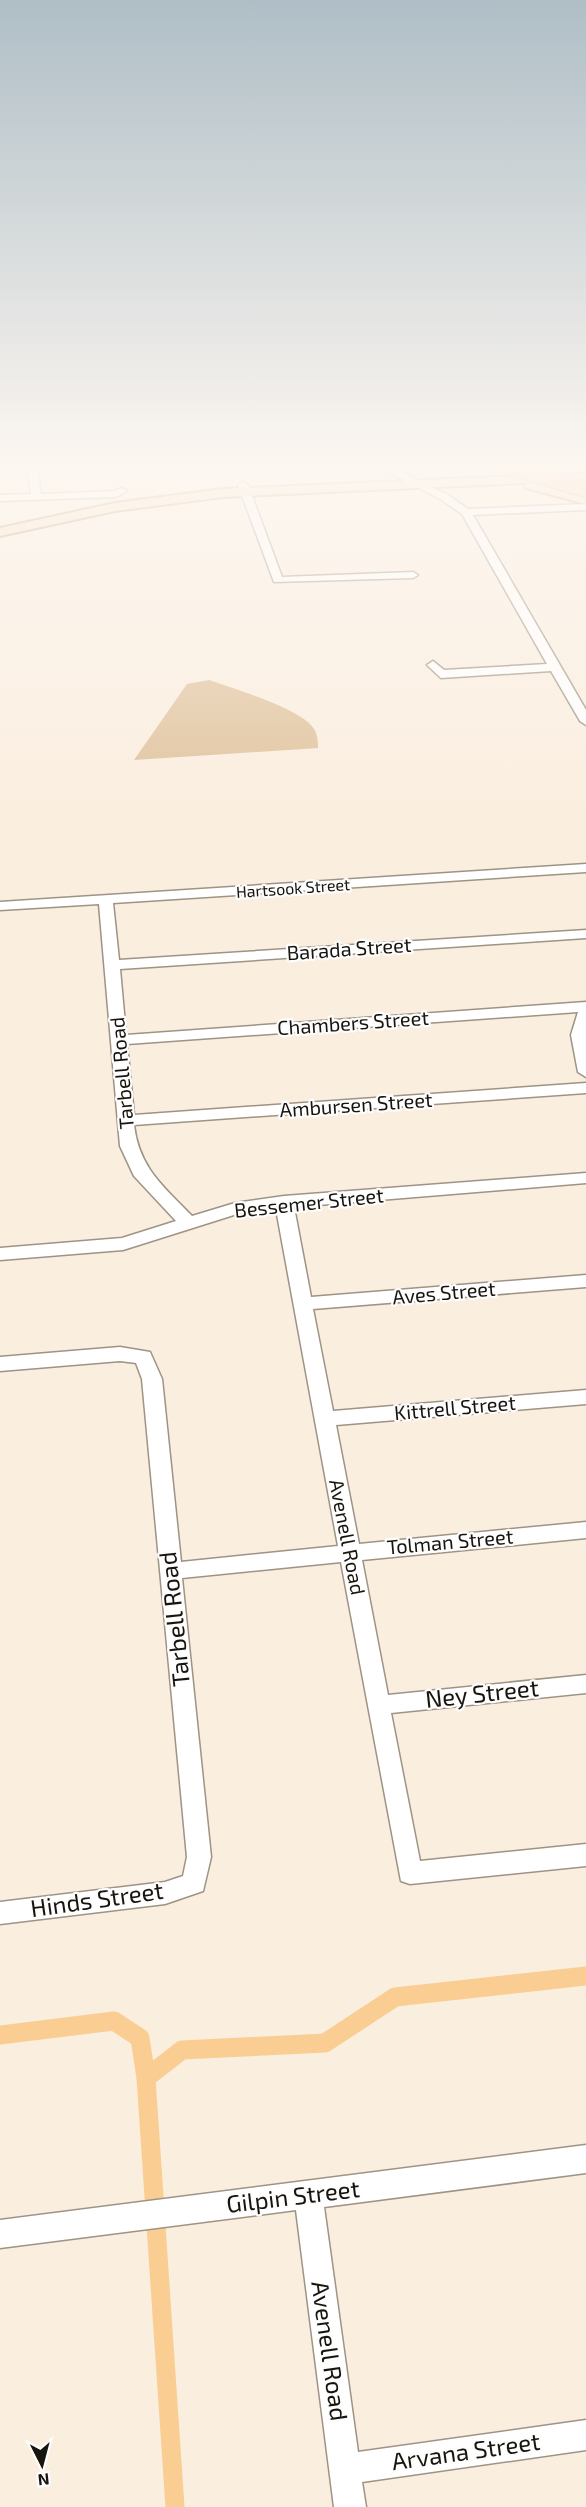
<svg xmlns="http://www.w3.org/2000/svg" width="586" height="2507" viewBox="0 0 586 2507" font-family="'Exo 2',sans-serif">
  <rect width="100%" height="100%" fill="#faeedf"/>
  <path fill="#dfc29c" d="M209,680c26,9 80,25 100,43 8,7 9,15 9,25l-184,12 53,-76z"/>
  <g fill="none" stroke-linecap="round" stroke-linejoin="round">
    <path stroke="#face93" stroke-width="19" d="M0,2035l114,-14 26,17 6,40
      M175,2507l-29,-429 36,-28 143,-7 70,-46 191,-21"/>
    <g stroke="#9e9385" stroke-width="3">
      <path id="minor" d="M27,466h10l4,28 73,-3 8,-3 5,3 -11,6 -116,4v-6l31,-1z
        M377,466h13l58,29 20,14 118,-5v6l-113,5 113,195v15l-6,-4 -29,-50 -110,7 -14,-13 6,-4 11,9 103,-6 -85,-150 -22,-15z
        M243,482l5,3 34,92 131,-5 5,3 -5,3 -139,4 -36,-97z
        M586,864v8l-473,31 6,57 467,-30v8l-466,31 6,66 460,-33v75l-8,-5 -7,-37 7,-23 -451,32 7,71 452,-32v10l-452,32c5,43 30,62 58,91l43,-13 49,-7 302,-23v10l-292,24 17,90 275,-22v12l-273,22 20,102 253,-21v14l-250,21 23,119 227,-22v16l-224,22 26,135 198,-20v18l-195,20 29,148 166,-17v22l-176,18 -9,-3 -60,-319 -159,16 29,279 -8,34 -38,13 -165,20v-22l165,-20 18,-6 4,-19 -45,-478 -6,-16 -16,-2 -120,10v-14l120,-10 30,5 12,27 19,183 157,-16 -62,-337 -39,5 -114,36 -123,10v-12l122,-10 54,-17 -42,-45 -14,-30 -21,-242 -99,6v-8z
        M586,2145v28l-262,34 34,245 228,-32v30l-224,32 4,25h-32l-38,-297 -296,38v-28z"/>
    </g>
    <g stroke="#a7875d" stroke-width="4">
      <path id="major" d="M586,473v8l-50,2 50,13v8l-60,-16 -1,-5 -302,14 -108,14 -115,25v-8l115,-25 108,-14z"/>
    </g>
    <use href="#minor" fill="#fff" fill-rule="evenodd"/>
    <use href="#major" fill="#f8ddb8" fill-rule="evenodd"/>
    <g stroke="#a7875d" stroke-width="18" stroke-linecap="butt">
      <path id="highway-bridge" d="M507,466l79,23"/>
    </g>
    <use href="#highway-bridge" stroke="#f4c688" stroke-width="16"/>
  </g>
  <linearGradient id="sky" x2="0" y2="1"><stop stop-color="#afbec6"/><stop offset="0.57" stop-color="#fdf7f1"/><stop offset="1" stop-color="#fdf7f1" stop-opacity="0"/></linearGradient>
  <rect width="586" height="817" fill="url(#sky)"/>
  <g text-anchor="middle" stroke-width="4.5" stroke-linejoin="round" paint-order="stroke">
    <g font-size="16" fill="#17130d" stroke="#fdfdfd">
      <text transform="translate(293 888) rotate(-4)" y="6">Hartsook Street</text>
    </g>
    <g font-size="20" fill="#17130d" stroke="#fdfdfd">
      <text transform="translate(349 949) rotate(-4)" y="7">Barada Street</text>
      <text transform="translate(353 1023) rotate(-4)" y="7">Chambers Street</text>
      <text transform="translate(122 1073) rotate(-95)" y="7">Tarbell Road</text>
      <text transform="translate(356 1105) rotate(-4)" y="7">Ambursen Street</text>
      <text transform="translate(309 1203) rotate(-6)" y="7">Bessemer Street</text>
      <text transform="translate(444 1293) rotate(-5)" y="7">Aves Street</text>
      <text transform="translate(455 1408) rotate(-5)" y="7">Kittrell Street</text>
      <text transform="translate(347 1537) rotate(79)" y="7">Avenell Road</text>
      <text transform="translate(450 1542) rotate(-5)" y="7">Tolman Street</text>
    </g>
    <g font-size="24" fill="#17130d" stroke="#fdfdfd">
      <text transform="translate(175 1619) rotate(-96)" y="8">Tarbell Road</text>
      <text transform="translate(482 1694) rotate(-6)" y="8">Ney Street</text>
      <text transform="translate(97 1900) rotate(-8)" y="8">Hinds Street</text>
      <text transform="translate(293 2197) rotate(-7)" y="8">Gilpin Street</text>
      <text transform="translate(329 2351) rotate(82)" y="8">Avenell Road</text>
      <text transform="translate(466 2452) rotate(-8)" y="8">Arvana Street</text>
    </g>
  </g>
  <g transform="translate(42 2465) rotate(174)" stroke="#fdfdfd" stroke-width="4.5" paint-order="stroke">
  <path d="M0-4.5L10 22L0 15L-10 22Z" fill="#17130d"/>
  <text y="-9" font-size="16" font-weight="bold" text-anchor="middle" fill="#17130d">N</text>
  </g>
</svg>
